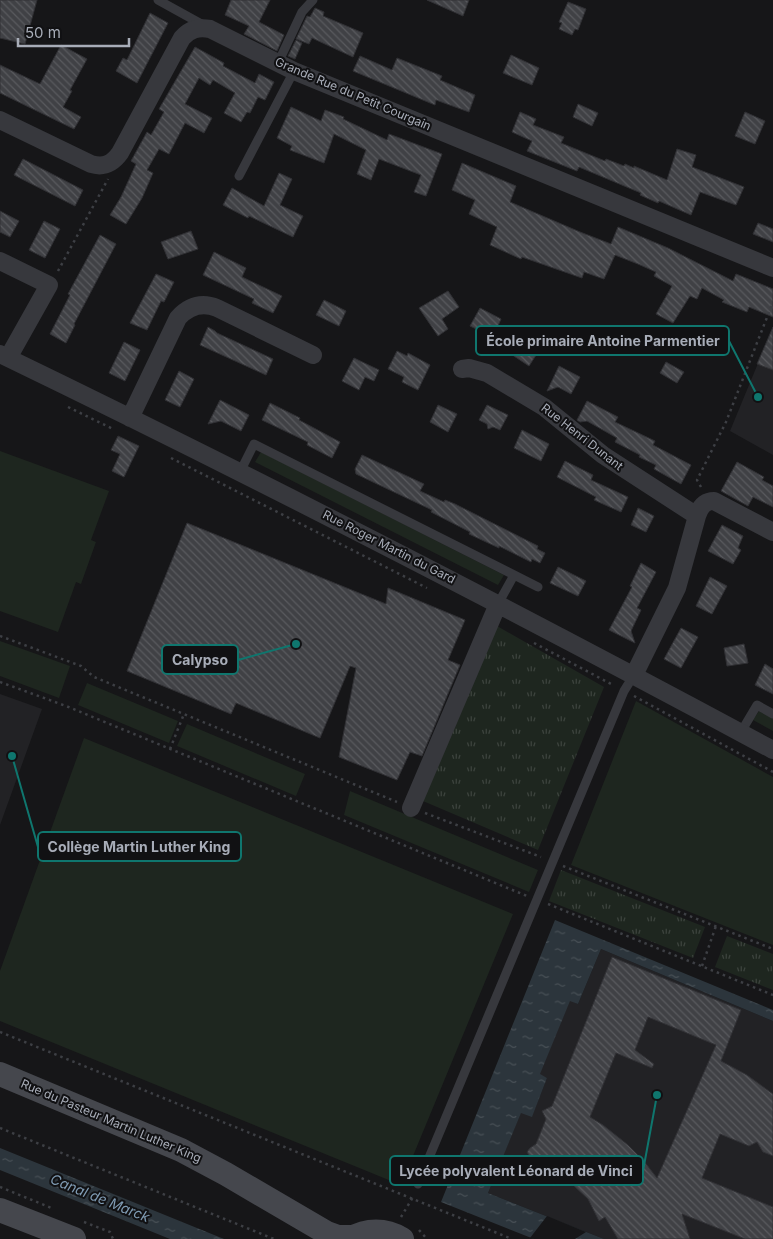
<svg xmlns="http://www.w3.org/2000/svg" width="773" height="1239" viewBox="0 0 773 1239" font-family="Inter,sans-serif">
  <defs>
    <pattern id="park-tufts" width="24" height="20" patternUnits="userSpaceOnUse" patternTransform="scale(1.25)"><rect width="24" height="20" fill="#1e261f"/><path d="M3 7l-1-3M5 7V3M7 7l1-3M15 17l-1-3M17 17v-4M19 17l1-3" fill="none" stroke="#3c433d"/></pattern>
    <pattern id="water-ripples" width="26" height="14" patternUnits="userSpaceOnUse" patternTransform="scale(1.25)"><rect width="26" height="14" fill="#2c353c"/><path d="M2 4q2-2 4 0t4 0M15 11q2-2 4 0t4 0" fill="none" stroke="#485056"/></pattern>
    <pattern id="building-back-hatch" width="6" height="6" patternUnits="userSpaceOnUse" patternTransform="scale(1.25)"><rect width="6" height="6" fill="#404145"/><path d="M-1 5l2 2M0 0l6 6M5-1l2 2" fill="none" stroke="#595a5e"/></pattern>
  </defs>
  <rect width="100%" height="100%" fill="#161618"/>
  <path fill="#222225" d="M773,327v128l-43,-24z
    M0,694l42,15 -42,116z
    M601,949l172,72v218h-169l-116,-46 33,-81 11,4 15,-38 -8,-3 31,-75 8,4z"/>
  <path fill="#1e261f" d="M0,451l109,40 -18,49 5,2 -15,42 -5,-2 -18,50 -58,-21z
    M261,452l243,123 -6,10 -243,-123z
    M0,641l70,25 -11,32 -59,-22z
    M87,683l91,38 -9,22 -91,-38z
    M636,701l137,76v168l-202,-80z
    M759,711l14,7v13l-20,-11z
    M187,724l118,50 -9,22 -119,-50z
    M84,738l429,176 -112,271 -401,-164v-50z
    M350,791l188,79 -9,22 -185,-77z"/>
  <path fill="url(#park-tufts)" d="M497,626l107,61 -66,163 -115,-49z
    M561,870l144,57 -12,31 -144,-57z
    M727,936l46,18v36l-58,-23z"/>
  <path fill="url(#water-ripples)" d="M555,920l218,90v11l-172,-72 -23,55 -8,-3 -30,73 7,4 -15,39 -11,-4 -33,80 116,46h-70l-93,-37z
    M0,1148l224,91h-54l-170,-69z"/>
  <path fill="#161618" d="M547,1216l39,16 -11,7h-41l-4,-1z"/>
  <path fill="url(#building-back-hatch)" stroke="#303034" fill-rule="evenodd" d="M0,0h37l-12,44 -25,-6z
    M231,0h39l-11,22 25,13 -7,16 -33,-17 5,-8 -24,-11z
    M427,0h42l-6,16z
    M568,2l18,7 -8,21 -3,-1 -3,6 -13,-6 3,-6 -3,-1z
    M315,8l9,4 -1,4 40,17 -10,24 -41,-19 -3,6 -13,-5 11,-23 3,1z
    M150,13l18,10 -31,60 -21,-12 7,-13 4,2z
    M296,40l6,3 -7,16 -7,-3z
    M61,45l26,14 -17,31 2,1 -9,16 18,10 -7,12 -74,-36v-28l40,19z
    M195,47l29,16 -1,3 32,17 4,-9 15,8 -9,18 -7,-3 -8,16 -3,-1 -6,10 -17,-9 11,-20 -22,-13 -3,5 -11,-7 -14,26 27,14 -8,15 -19,-10 -16,31 -10,-5 -12,21 6,3 -11,25 -16,26 -16,-9 11,-18 15,-33 -5,-3 16,-29 4,3 13,-23 -5,-3z
    M511,55l28,13 -7,17 -29,-12z
    M360,56l32,14 5,-12 45,18 -2,4 35,15 -6,17 -33,-12 -1,5 -82,-34z
    M578,104l20,9 -6,13 -19,-9z
    M291,107l30,14 4,-11 19,7 -1,2 44,21 2,-6 53,20 -16,42 -12,-4 7,-17 -42,-16 -8,21 -14,-6 9,-24 -32,-16 -10,29 -34,-13 2,-4 -15,-8z
    M520,112l16,7 -3,6 31,12 -3,6 44,18 1,-2 18,7 1,-2 9,4v-2l33,14 10,-31 19,6 -4,12 52,20 -8,18 -36,-13 -9,23 -32,-14 -1,2 -18,-8 1,-2 -62,-26 -2,4 -50,-20 5,-10 -20,-9z
    M745,112l20,9 -10,23 -20,-8z
    M23,159l60,31 -8,16 -61,-31z
    M462,163l54,23 -6,16 70,30 31,12 7,-17 50,21 65,33 3,-7 37,15v28l-24,-10 -2,5 -25,-10 2,-2 -22,-12 -5,11 -7,-3 -17,27 -17,-9 16,-28 -18,-10 2,-4 -18,-8 -23,-9 -11,24 -20,-7 -2,6 -60,-21 -1,2 -31,-14 7,-18 -28,-13 6,-14 -23,-10z
    M279,173l13,6 -12,26 23,11 -10,21 -44,-21 -1,2 -25,-13 9,-17 32,18z
    M0,211l19,10 -9,16 -10,-5z
    M44,221l16,8 -15,29 -16,-8z
    M758,223l15,6v13l-20,-8z
    M191,231l7,18 -30,10 -7,-17z
    M100,235l16,9 -42,80 1,1 -9,18 -16,-9 20,-39 -2,-1z
    M214,252l32,16 -4,9 40,19 -9,17 -21,-10 2,-4 -51,-24z
    M156,274l18,8 -10,20 -3,-1 -14,29 -17,-7z
    M448,291l11,16 -17,12 6,10 -10,7 -19,-28z
    M324,300l22,11 -7,15 -23,-11z
    M480,308l21,11 -4,9 19,11 1,-1 21,14 -9,14 -30,-20 -15,-7 3,-5 -17,-8z
    M208,327l7,4 2,2 56,26 -7,16 -66,-30z
    M773,327v43l-16,-6z
    M124,342l16,8 -15,31 -16,-8z
    M397,351l10,5 1,-3 22,12 -12,25 -16,-8 2,-5 -16,-8z
    M354,358l25,12 -5,11 -9,-4 -6,13 -17,-9z
    M666,362l18,10 -7,11 -17,-10z
    M559,366l21,11 -9,17 -13,-7 -11,4z
    M179,371l15,8 -14,28 -15,-7z
    M220,400l29,15 -8,16 -20,-10 -13,3z
    M587,401l31,16 -3,5 40,19 -2,4 38,20 -10,19 -27,-15 2,-4 -17,-8 1,-2 -25,-13 2,-4 -30,-17 -7,1 -3,-2z
    M270,403l30,15 -1,2 41,22 -8,16 -25,-13 1,-3 -46,-22z
    M438,405l19,9 -9,18 -18,-10z
    M487,405l21,10 -8,15 -7,-3 -5,2 -1,-5 -8,-4z
    M522,430l27,14 -8,17 -27,-13z
    M118,436l21,10 -15,31 -12,-6 8,-17 -9,-4z
    M362,455l62,29 -4,7 24,11 1,-2 10,4 83,42 -1,3 8,4 -5,10 -8,-4 -1,3 -32,-16v2l-30,-14 1,-2 -39,-20 1,-2 -76,-36 -1,-5z
    M565,461l28,14 -2,5 37,17 -7,15 -27,-12 2,-3 -39,-20z
    M737,462l27,15 -2,3 11,6v21l-20,-10 -5,9 -27,-15z
    M638,508l16,8 -8,16 -15,-7z
    M187,523l199,81 2,-16 77,32 -17,40 12,5 -38,91 -12,-4 -13,28 -58,-23 17,-89 -6,-2 -30,72 -84,-35 -5,11 -104,-43z
    M722,525l21,11 -5,12 3,2 -8,14 -25,-13z
    M641,563l15,9 -19,36 4,2 -10,21 4,12 -26,-13 23,-43 -2,-1z
    M558,567l28,14 -8,15 -28,-13z
    M710,577l17,9 -15,28 -16,-8z
    M681,628l17,9 -17,31 -17,-9z
    M744,644l4,19 -21,3 -3,-18z
    M765,664l8,5v25l-18,-9z
    M612,957l129,53 -20,51 26,14 26,19v62l-10,-4 -6,-10 -8,4 -29,-12 -18,44 71,29v32h-28l-63,-25 8,25h-72l-13,-22 -6,4 -11,-22 -16,-15 -13,-9 -4,6 -28,-14 4,-8 -4,-7 3,-4 6,-4 10,-25 -4,-8 10,-5zM648,1017l68,28 -59,133 -14,-18 -15,-15 -25,-20 -13,-8 26,-64 36,15 2,-4 -19,-14z"/>
  <g fill="none" stroke-linecap="round" stroke-linejoin="round">
    <path stroke="#3d3f44" stroke-width="2.5" stroke-dasharray="2.5 4" stroke-linecap="butt" d="M58,271l50,-92
      M68,407l45,22
      M171,458l256,130
      M701,487l-4,-7 29,-58 47,-120
      M0,636l81,30 13,11 303,125
      M534,643l79,42
      M0,682l66,24 461,190
      M634,696l139,76
      M170,749l14,-35
      M425,813l116,44
      M563,866l210,83
      M548,904l225,91
      M702,966l14,-40
      M0,1032l512,207
      M0,1128l274,111
      M0,1187l54,22
      M401,1217l12,-20
      M84,1222l26,10 3,7
      M419,1230l8,9"/>
    <path stroke="#37383d" stroke-width="9" d="M158,0l47,26
      M278,63l24,-51 11,-12
      M239,176l55,-105
      M240,472l14,-28 284,143
      M498,604l16,-29
      M741,732l16,-27 16,9
      M418,1184l206,-493 10,-16"/>
    <path stroke="#37383d" stroke-width="18" d="M0,120l91,44c13,4 21,0 29,-11l62,-115c8,-9 16,-11 28,-9l84,42 479,197
      M0,261l49,24 -41,73
      M0,354c261,126 518,259 773,396
      M462,369l7,-1 18,5 57,34 59,48 94,61
      M130,418l48,-100c11,-12 24,-16 39,-10l96,47
      M634,675l43,-87 20,-72c3,-9 7,-15 17,-15l59,31
      M411,808l87,-204"/>
    <path stroke="#45474d" stroke-width="24" d="M0,1074l181,76 45,24 101,59 11,4h16
      M0,1210l74,29
      M350,1239c17,-10 35,-10 52,0"/>
  </g>
  <g text-anchor="middle" stroke-width="4" stroke-linejoin="round" paint-order="stroke">
    <g font-size="12" fill="#a8adb8" stroke="#111113">
      <text transform="translate(353 94) rotate(23)" y="4">Grande Rue du Petit Courgain</text>
      <text transform="translate(582 437) rotate(38)" y="4">Rue Henri Dunant</text>
      <text transform="translate(389 547) rotate(27)" y="4">Rue Roger Martin du Gard</text>
      <text transform="translate(111 1121) rotate(23)" y="4">Rue du Pasteur Martin Luther King</text>
    </g>
    <g font-size="14" font-style="italic" fill="#7f9bb3" stroke="#111113">
      <text transform="translate(100 1198) rotate(22)" y="5">Canal de Marck</text>
    </g>
  </g>
  <path fill="none" stroke="#0f766e" stroke-width="2" d="M758 397L729 341M296 644L238 660M12 756L38 847M657 1095L643 1171"/>
  <g fill="#0f766e" stroke="#111113" stroke-width="2">
    <circle cx="758" cy="397" r="5"/>
    <circle cx="296" cy="644" r="5"/>
    <circle cx="12" cy="756" r="5"/>
    <circle cx="657" cy="1095" r="5"/>
  </g>
  <g fill="#111113" stroke="#0f766e" stroke-width="2">
    <rect x="476" y="326" width="253" height="29" rx="5"/>
    <rect x="162" y="645" width="76" height="29" rx="5"/>
    <rect x="38" y="832" width="203" height="29" rx="5"/>
    <rect x="390" y="1156" width="253" height="29" rx="5"/>
  </g>
  <g font-size="14" text-anchor="middle" font-weight="bold" fill="#a8adb8">
    <text x="603" y="346">École primaire Antoine Parmentier</text>
    <text x="200" y="665">Calypso</text>
    <text x="139" y="852">Collège Martin Luther King</text>
    <text x="516" y="1176">Lycée polyvalent Léonard de Vinci</text>
  </g>
  <path d="M18 38v8h111v-8" fill="none" stroke="#a8adb8" stroke-width="2.5"/>
  <text x="25" y="38" font-size="15" fill="#a8adb8" stroke="#111113" stroke-width="4" paint-order="stroke">50 m</text>
</svg>
